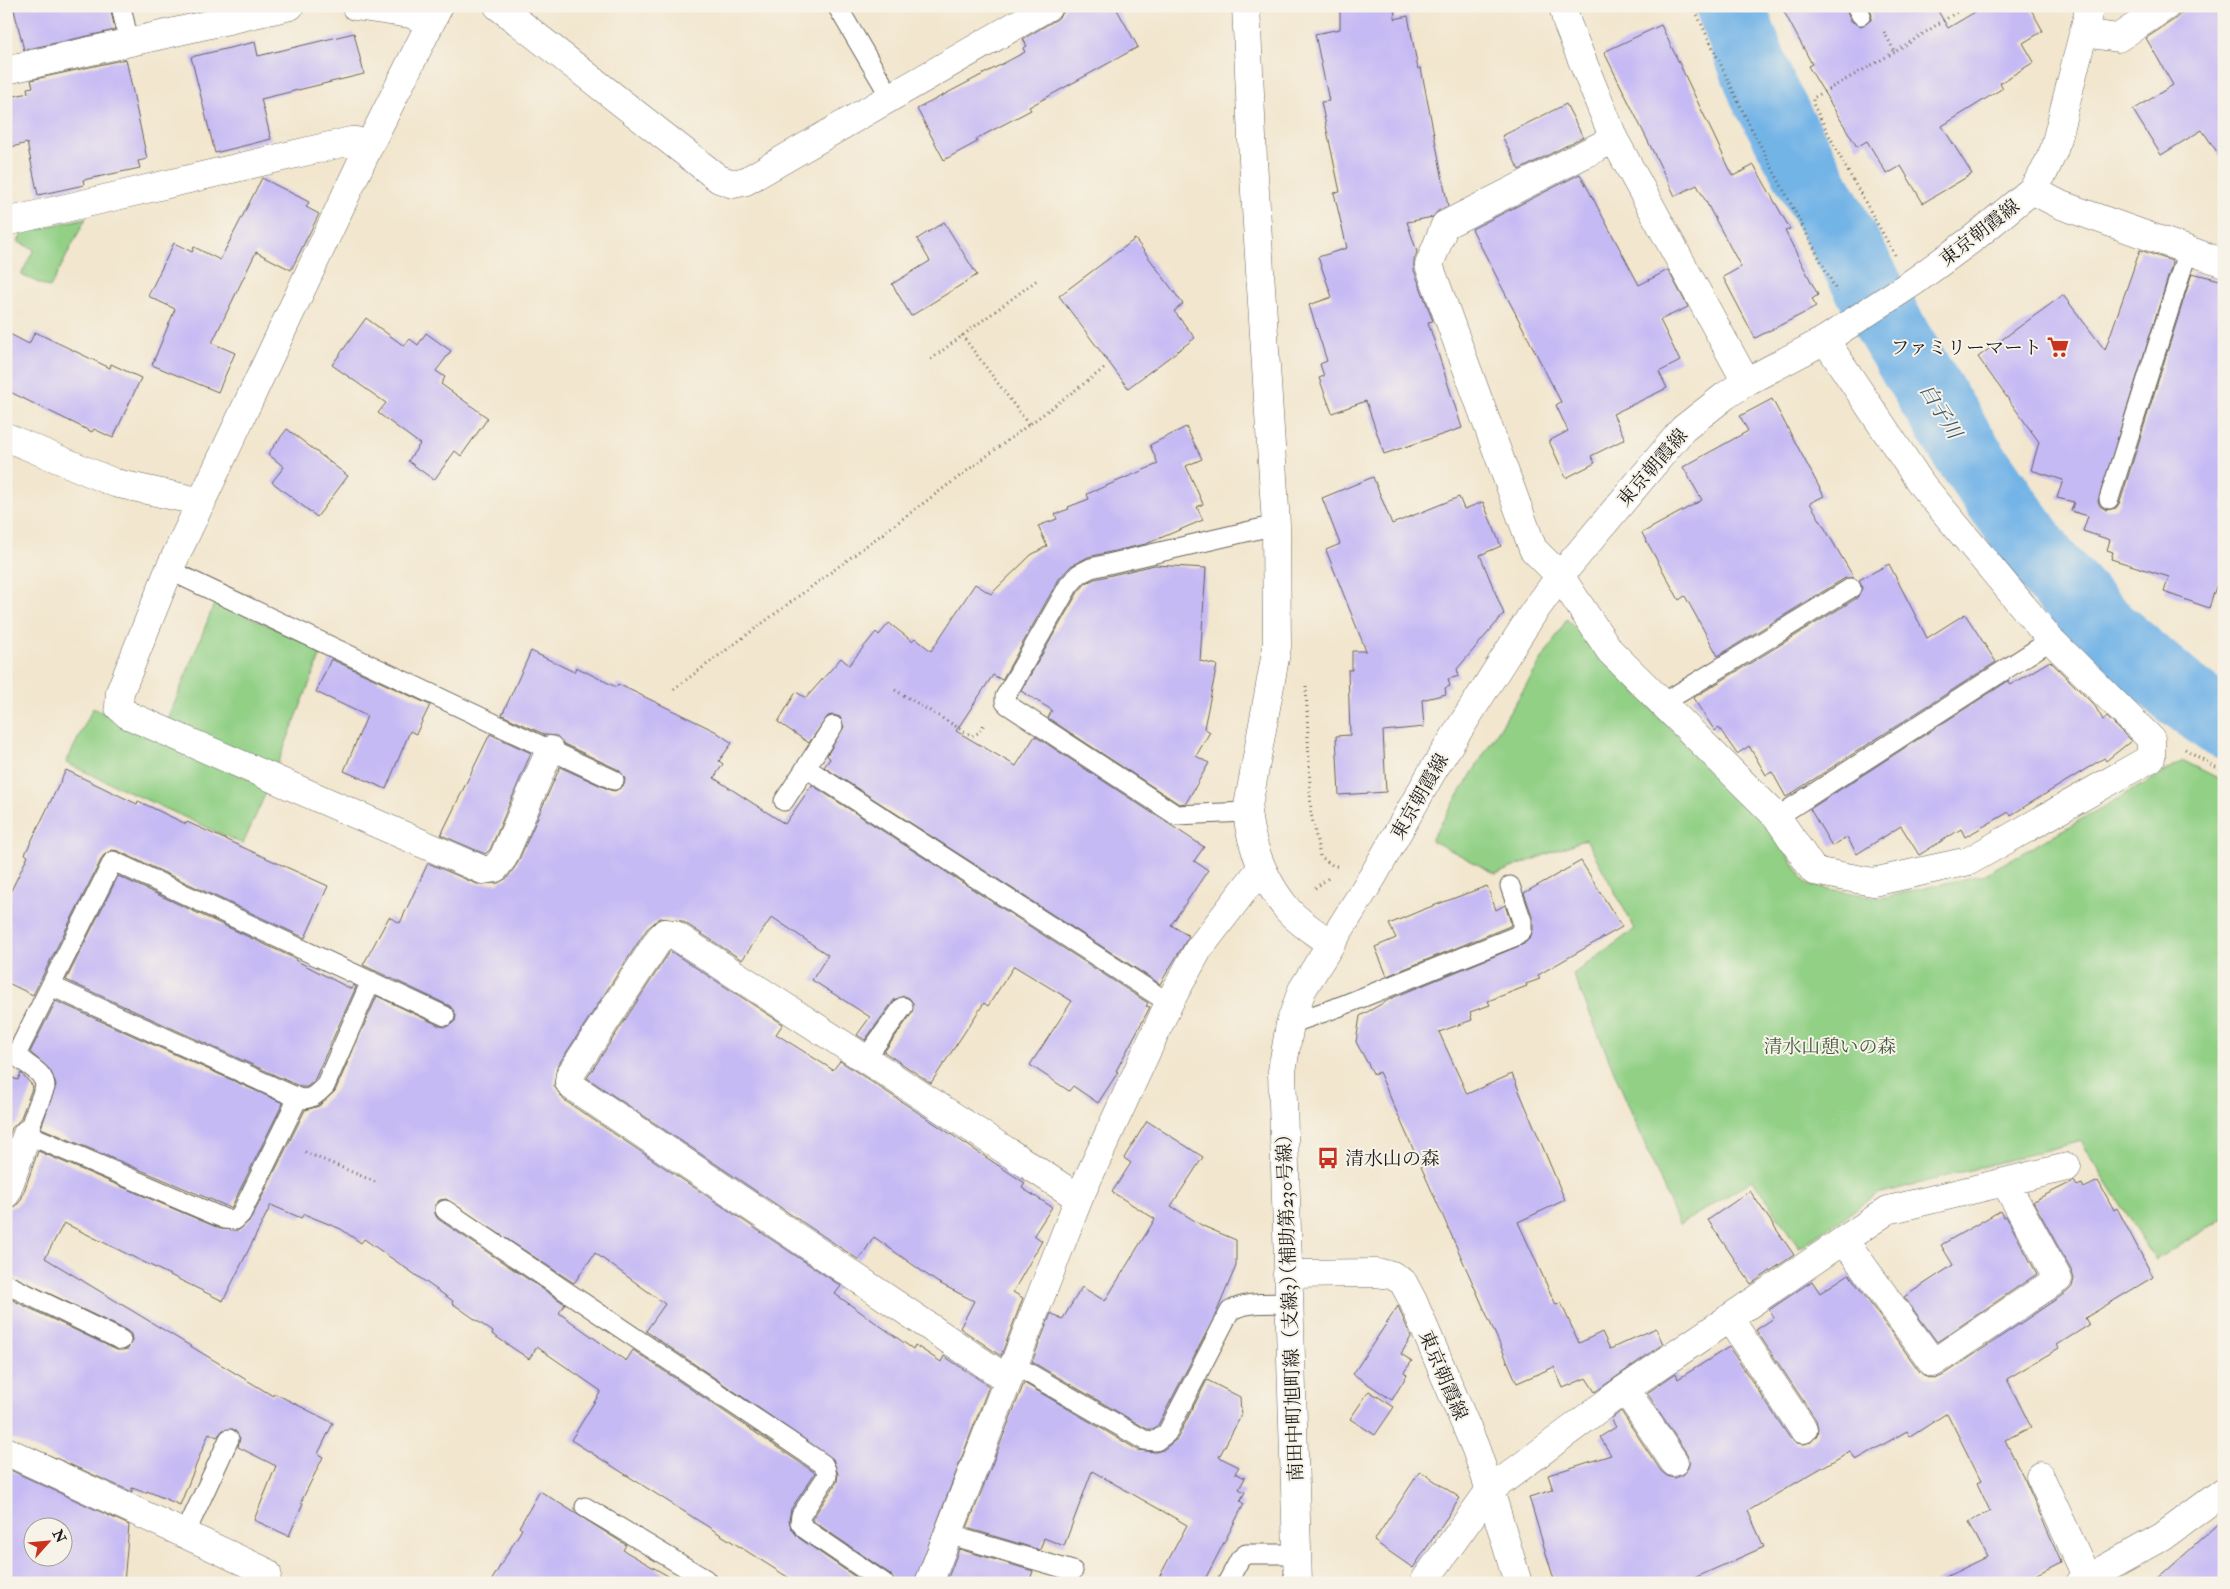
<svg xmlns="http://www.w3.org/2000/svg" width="2230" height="1589" viewBox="0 0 2230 1589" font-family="'IM FELL Double Pica','Noto Serif JP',serif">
  <rect width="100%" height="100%" fill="#f7f3e8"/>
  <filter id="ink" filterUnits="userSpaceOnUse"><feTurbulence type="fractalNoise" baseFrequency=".02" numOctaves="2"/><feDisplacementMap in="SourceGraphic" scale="10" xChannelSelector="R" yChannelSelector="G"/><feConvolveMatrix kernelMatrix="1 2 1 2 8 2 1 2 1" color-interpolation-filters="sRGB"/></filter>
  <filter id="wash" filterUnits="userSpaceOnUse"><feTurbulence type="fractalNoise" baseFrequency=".0096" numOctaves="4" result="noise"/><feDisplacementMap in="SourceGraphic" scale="20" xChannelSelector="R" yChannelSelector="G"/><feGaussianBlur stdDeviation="1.12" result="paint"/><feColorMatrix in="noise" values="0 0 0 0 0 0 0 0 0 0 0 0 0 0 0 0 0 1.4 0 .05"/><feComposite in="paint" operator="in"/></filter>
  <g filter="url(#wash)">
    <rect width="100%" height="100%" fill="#f2e6ce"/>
    <path fill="#92d086" stroke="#577651" d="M86,218l-36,70 -29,-13 13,-26 -16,-7 5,-10z
      M215,602l108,47 -46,117 -110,-44z
      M1567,619l92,98 110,110 38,58 74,13 104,-24 199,-113 40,20v437l-68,42 -75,-119 -203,53 -79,54 -46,-68 -74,45 -106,-251 62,-45 -49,-90 -90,35 -65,-34z
      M93,708l175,80 -25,56 -177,-81z"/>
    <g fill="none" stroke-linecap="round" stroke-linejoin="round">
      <path stroke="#73b4e7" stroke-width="69" d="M1730,6l33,85 135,250 70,113 77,110 62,67 68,58 49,36"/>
    </g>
    <g id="blocks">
      <path fill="#c6baf4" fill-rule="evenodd" d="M13,6h97l5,24 -91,20z
        M1065,6h50l23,41 -109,60 2,3 -55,29 1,3 -33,18 -27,-51 108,-57 -2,-4 4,-2 -4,-7 34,-20 6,-6z
        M1340,6h54l1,13 13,-3 10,53 3,-1 27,138 -10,5 -5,6 -26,5 10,30 -3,8v10l19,51 -5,1 34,106 -78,26 -18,-53 -34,12 -13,-35 5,-2 -4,-12 7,-3 -18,-56 23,-8 -14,-40 29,-9 -13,-55 6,-1 -19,-90 8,-1 -14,-67 25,-5z
        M1781,6h64l6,15 10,5 10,-6 1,-5 -3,-9h66l13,22 37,-22h44l14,25 -20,12 11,19 -34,21 3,5 -61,38 30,48 -49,29 -22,-37 -14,8 -20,-33 -10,6 -49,-81 4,-2z
        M2189,6h35v156l-22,-32 -41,25 -28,-45 40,-25 -27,-47 29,-19z
        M1661,25l72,151 21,-11 36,64 -5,2 33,64 -6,4 4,8 -61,31 -32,-61 18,-10 -44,-82 -22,11 -71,-144z
        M354,33l10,41 -103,25 10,40 -56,14 -24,-96 64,-15 3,14z
        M126,59l21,100 -9,2 2,7 -57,12 1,5 -46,10 -11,-52 -15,4 -6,-26v-23l22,-5 -1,-5 6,-1 -2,-7z
        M1566,104l17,33 -64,33 -17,-34z
        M1580,174l59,111 29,-15 20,37 -28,13 20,41 -21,11 8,16 -54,26 12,25 -34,17 4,7 -29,15 -17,-37 19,-10 -12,-26 5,-3 -89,-173z
        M262,178l47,24 -3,5 13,7 -28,56 -35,-18 -44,91 23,10 -17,39 -66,-27 23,-56 -27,-13 26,-53 18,9 2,-5 26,13z
        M944,222l33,53 -66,41 -19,-32 38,-23 -13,-22z
        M1135,239l48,65 -9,7 21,27 -67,50 -69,-92z
        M2140,250l32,11 -1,7 -73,233 2,5 6,4 10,-2 4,-6 72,-229 32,8v281l-15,46 -45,-16 5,-15 -58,-18 2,-7 -6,-2 3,-10 -27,-9 5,-15 -17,-5 3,-9 -17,-4 6,-18 -32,-10 8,-28 -61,-85 85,-62 42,55z
        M366,318l38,28 6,-7 8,6 8,-12 25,18 -15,20 9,6 -4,7 47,34 -27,38 -6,-5 -21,29 -26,-19 12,-17 -42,-31 8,-10 -54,-38z
        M6,332l23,12 6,-12 75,36 1,-4 30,14 -28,60 -19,-9 -2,3 -86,-42z
        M1772,399l52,97 -14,7 44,75h-9l-127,78 -33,-60 -6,4 -37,-67 60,-33 -19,-33 65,-36 -8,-15z
        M1186,427l16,32 -16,7 17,38 -6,3 6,13 -57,24 -58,13 -17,9 -12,13 -57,101 -9,-5 -37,56 60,35 19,-30 169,111 -10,14 14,9 -37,55 18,11 -29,48 -336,-217 6,-8 -3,-4 17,-28 -4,-10 -7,-2 -5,1 -19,27 -31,-21 18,-30 10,6 35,-40 8,7 27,-33 3,3 10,-12 23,18 3,-3 16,13 44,-67 16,10 40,-39 16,-9 -9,-20 19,-7 -2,-5 14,-5 -1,-2 21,-8 -2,-5 71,-30 -8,-19z
        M287,429l61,47 -31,41 -45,-35 12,-15 -16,-13z
        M1373,477l19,47 67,-27 5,12 19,-7 18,44 -21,9 24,59 -47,55 2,7 -11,3 2,7 -5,2 1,6 -24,6 2,27 -41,4 3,61 -47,3 -3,-59 14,-1 -2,-65h4v-19h14l-40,-101 14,-6 -18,-46z
        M1889,564l38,74 38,-24 31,48 -210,135 -14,-25 -6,3 -17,-29 -12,8 -18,-26 -4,3 -22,-33 164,-100 5,-10 -3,-8z
        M1155,565l51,3 -6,93 17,4 -13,63 6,4 -14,24 13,7 -23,40 -7,1 -131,-86 4,-8 -31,-19 57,-99 8,-9 9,-4z
        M531,651l43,21 2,-5 40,20 2,-3 97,47 17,12 -13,18 4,3 -9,14 71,46 27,-39 336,218 -2,3 4,1 -34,64 2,1 -20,31 -25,-17 -4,5 -39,-26 42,-64 -58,-35 -26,40 -4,-3 -53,80 -47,-31 28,-39 1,-10 -4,-5 -5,-2 -10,4 -29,40 -8,-5 13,-18 -58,-37 16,-25 -56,-38 -30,43 -60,-39 -22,-3 -13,11 -90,138 -3,19 10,14 277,186 -6,8 78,55 2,-4 26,17 3,-6 45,30 -75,197h-19l-5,-9 -77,-53 -1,-2 25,-37 1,-8 -5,-15 -187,-128 19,-27 -70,-51 -21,30 -128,-84 -6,1 -5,4v10l3,5 127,85 -6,9 67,48 7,-11 181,122 1,1 -24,36 -2,11 2,8 8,10 65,45h-67l-226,-143 30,-49 -64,-44 -8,12 -37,-25 1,-2 -41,-29 1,-2 -89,-62 -3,4 -20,-14 -37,-15 -3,4 -30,-13 -48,96 -159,-78 -19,35 228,138 1,-3 59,30 -15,31 5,3 -22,45 2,1 -14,33 -35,-16 22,-54 -38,-19 2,-9 -7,-9 -10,1 -6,7 -8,-4 -29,72 -33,-14 -1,2 -14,-5v4l-126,-56v-139l111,53 11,-1 4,-9 -1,-6 -5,-4 -120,-57v-64l10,-3 5,-6 17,-49 183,78 18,1 12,-11 54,-109 14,-4 16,-15 42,-95 63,30 6,1 9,-6 1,-6 -6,-9 -87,-41 26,-48 11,6 28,-60 49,21 21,-1 9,-5 10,-14 43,-97 50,23 5,1 9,-6 1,-6 -6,-9 -55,-26 -7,-8 -11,-1 -44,-20z
        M331,659l99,46 -14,29 -6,-3 -24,58 -42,-18 23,-55 -51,-24z
        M2050,661l45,45 8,14 4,-3 24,24 -25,20 -2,-3 -93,57 -2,-3 -44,25 -4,-8 -42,26 -18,-29 -44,28 -10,-17 -15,9 -22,-37 198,-128 2,4z
        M490,734l41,19 -41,97 -5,4 -44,-19z
        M66,770l71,34 1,-3 48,23 1,-2 141,64 -23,52 -187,-87 -6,-1 -9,6 -70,139 -27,-13v-81l22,-45 -3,-2z
        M1581,861l41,66 -84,48 2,4 -14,5 1,2 -39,15 2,4 -20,7 2,8 -33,12 28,62 45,-20 53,126 -47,22 38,83 5,-2 18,40 23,-11 8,17 46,-21 7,16 -68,48 -9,-14 -23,10 -9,-21 -37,16 -138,-311 -5,3 -18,-33 4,-26 32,-18 132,-54 6,-6 3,-8v-12l-9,-25z
        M118,876l178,83 -1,1 56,29 2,-4 3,2 -42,94 -7,6h-6l-235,-107z
        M1487,886l9,24 9,-5 6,18 -1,3 -123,50 -12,-29 21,-9 -7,-14 33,-14z
        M670,951l113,73 -7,10 57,36 7,-9 185,122 -3,5 30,19 -18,28 8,6 -29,51 10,6 -22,58 -41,-28 14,-27 -37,-19 -63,-45 -15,23 -272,-182z
        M56,1001l227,102 -52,105 -190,-80 15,-43 -6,-15 -20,-18z
        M21,1073l12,13 -13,34 -8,8 -6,18v-70l12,4z
        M1147,1121l56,36 -32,49 32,20 33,14v26l-22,52 -56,107 -5,4h-6l-115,-67 19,-49 11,7 20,-33 23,14 50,-82 -43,-27 19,-29 -7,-5z
        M2074,1181l3,5 5,-2 2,4 14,-7 16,29 3,-2 36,69 -68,41 4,7 -32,20 2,3 -52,31 24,48 -26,13 20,40 36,82 -42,21h-86l54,-26 -18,-35 21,-11 -13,-28 4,-2 -34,-68 -37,24 -3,-6 -51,29 -6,-9 -102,60 16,36 -81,36h-128l-26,-86 24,-7 -5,-15 63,-20 -11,-18 16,-10 -5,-8 10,-8 40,60 6,5 8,2 7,-3 6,-7 2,-7 -3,-7 -40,-61 29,-20 2,6 51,-32 61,91 7,5 7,1 7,-2 6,-7 1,-7 -2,-8 -60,-90 18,-12 -5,-8 43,-29 8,12 29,-19 71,98 6,5 8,2 8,-3 125,-84 5,-5 2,-8 -2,-7 -39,-71z
        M1750,1191l44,64 -43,29 -43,-64z
        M2000,1211l3,6 3,-1 31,58 -100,68 -33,-45 49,-32 -12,-20z
        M1398,1306l13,31 -10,17 11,7 -8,11 3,3 -15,25 -39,-26z
        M1207,1380l33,17 1,19 -22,41 20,10 -4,6 10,5 -6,11 6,3 -5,9 4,3 -41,79h-47l31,-58 -95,-54 -28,75 -20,-8 -4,12 -73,-22 57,-145 114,67 17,2 8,-2 14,-11z
        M1369,1391l25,16 -19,28 -25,-16z
        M6,1468l123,57 -5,58h-118zM32,1526h30v30h-30z
        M1420,1471l40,27 -47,70 -39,-27z
        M540,1491l86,54 -3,5 57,33h-190l32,-54 -3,-2z
        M2224,1519v64h-71z
        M959,1549l74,22 -4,12h-83z"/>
    </g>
  </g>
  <g filter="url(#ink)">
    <use href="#blocks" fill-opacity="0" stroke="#67635a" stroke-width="1"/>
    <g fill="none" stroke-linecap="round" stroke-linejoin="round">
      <g stroke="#67635a" stroke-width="21">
        <path id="lane" d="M121,6l8,37
          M837,6l54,92
          M1856,6l5,9
          M2109,499l79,-249
          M169,570l445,210
          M1663,703l188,-115
          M806,768l363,235
          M784,801l49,-75
          M1247,812l-71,3 -168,-110 -3,-3v-5l64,-112 10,-11 12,-6 185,-43
          M1777,817l274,-177
          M51,986l247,112c12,3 18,-3 27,-12l46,-105
          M1290,1024l51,-18 175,-70 6,-6v-9l-12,-35
          M865,1059l38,-52
          M298,1098l-57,116 -6,6 -10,-1 -198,-85 18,-47c0,-16 -19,-21 -29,-32l97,-194 332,155
          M445,1210l378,254 3,6 1,6 -26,39 -1,7 5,7 79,54
          M6,1284l115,56
          M1013,1364l131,76 12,1 11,-8 63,-122c17,-10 39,-7 58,-8
          M585,1507l120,72 3,4
          M185,1534l44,-95
          M947,1534l126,37
          M1227,1583l13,-24 6,-5h51"/>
      </g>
      <g stroke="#67635a" stroke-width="29">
        <path id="street" d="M355,6l55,8 21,8
          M439,6l-70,140 -200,424 -49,122 -1,15 9,8 355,155 12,-2 8,-10 47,-108
          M498,6l221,173 14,5 13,-3 303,-175
          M1246,6l7,154 23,365 1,122 -30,165c4,35 18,70 41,98 11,13 29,23 42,34
          M1563,6l4,17 47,116
          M2084,33l34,5 48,-32
          M6,70l284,-64
          M2032,190l29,15 163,58
          M6,222l345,-81h5l13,5
          M1746,382l-132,-243 -169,86 -16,40 104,284 27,27 50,75 167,166 37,54 59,11 96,-21 182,-103v-19l-100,-99 -129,-155 -97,-145
          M6,437l109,46 87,19
          M6,1194l21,-60
          M1844,1240l89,123 125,-84 -53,-97
          M1729,1318l74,111
          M1007,1379l-434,-292 -4,-5 1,-7 90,-137 5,-5 8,1 406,264
          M1625,1389l49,73
          M6,1451l256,119 5,3 -1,10
          M2040,1476l47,102
          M929,1583l150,-385 90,-195 29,-53 63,-82
          M1423,1583l67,-93 135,-101 263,-179 179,-43
          M2079,1583l83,-46 62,-46"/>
      </g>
      <g stroke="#67635a" stroke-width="29">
        <path id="secondary" d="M1287,1274l89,-1 16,2 11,7 10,19 62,146 15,43 28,93
          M1298,1583l-16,-512 8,-47 12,-34 71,-114 59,-104 101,-159 27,-37 123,-147 42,-33 21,-14 79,-42 90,-59 60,-44 57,-47 12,-18 10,-22 36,-144"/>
      </g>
      <path stroke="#67635a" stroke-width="3" stroke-dasharray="1 4" stroke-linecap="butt" d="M1693,6l52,110 92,176
        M1884,32l11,20 71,-46
        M1895,255l-50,-89 -32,-62v-6l82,-46
        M962,335l67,90
        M931,359l106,-79
        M1306,686l5,127 9,43 12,9 8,2
        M674,689l431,-321
        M895,690l77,46 8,-4 5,-10
        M2185,749l39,23
        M1315,888l15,-11
        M305,1152l73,31"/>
      <use href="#lane" stroke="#fff" stroke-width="19"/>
      <use href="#street" stroke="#fff" stroke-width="28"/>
      <use href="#secondary" stroke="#fff" stroke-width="28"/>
    </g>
  </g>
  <defs>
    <g id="supermarket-bare" transform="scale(1.725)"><path d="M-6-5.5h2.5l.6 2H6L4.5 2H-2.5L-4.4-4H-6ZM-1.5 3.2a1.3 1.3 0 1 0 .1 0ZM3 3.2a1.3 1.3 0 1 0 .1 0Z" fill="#c8321e" stroke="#f7f3e8" stroke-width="2.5" paint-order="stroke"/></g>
    <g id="bus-bare" transform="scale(1.725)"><path d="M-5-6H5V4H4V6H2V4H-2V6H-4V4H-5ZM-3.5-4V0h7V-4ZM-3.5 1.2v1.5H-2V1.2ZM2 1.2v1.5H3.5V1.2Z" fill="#c8321e" stroke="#f7f3e8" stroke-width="2.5" paint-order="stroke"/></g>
  </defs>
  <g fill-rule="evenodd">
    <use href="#supermarket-bare" x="2058" y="347"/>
    <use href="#bus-bare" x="1328" y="1158"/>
  </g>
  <g text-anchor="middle" stroke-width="4" stroke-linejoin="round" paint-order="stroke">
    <g font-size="19" fill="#1c1c1c" stroke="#f7f3e8">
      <text transform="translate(1979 232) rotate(-38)" y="7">東京朝霞線</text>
      <text transform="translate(1652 467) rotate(-49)" y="7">東京朝霞線</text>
      <text transform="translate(1419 796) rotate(-60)" y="7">東京朝霞線</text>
      <text transform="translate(1289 1303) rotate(-92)" y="7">南田中町旭町線（支線3）（補助第230号線）</text>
      <text transform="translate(1444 1375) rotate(67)" y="7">東京朝霞線</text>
    </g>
    <g font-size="19" fill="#1c1c1c" stroke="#f7f3e8" text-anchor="end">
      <text x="2042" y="354">ファミリーマート</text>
      <text x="1345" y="1165" text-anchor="start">清水山の森</text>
    </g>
    <g font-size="19" fill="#455b41" stroke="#f7f3e8">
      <text x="1830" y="1053">清水山憩いの森</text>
    </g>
    <g font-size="20" font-style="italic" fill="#3f596d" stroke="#f7f3e8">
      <text transform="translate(1941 411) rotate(58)" y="7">白子川</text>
    </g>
  </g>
  <rect width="2230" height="1589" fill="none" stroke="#f7f3e8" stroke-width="25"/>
  <g transform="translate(48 1542) rotate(63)"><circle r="24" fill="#f7f3e8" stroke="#9f9d96"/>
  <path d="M0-4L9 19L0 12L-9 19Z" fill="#c8321e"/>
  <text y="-8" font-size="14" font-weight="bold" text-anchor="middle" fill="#1c1c1c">N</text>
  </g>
</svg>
